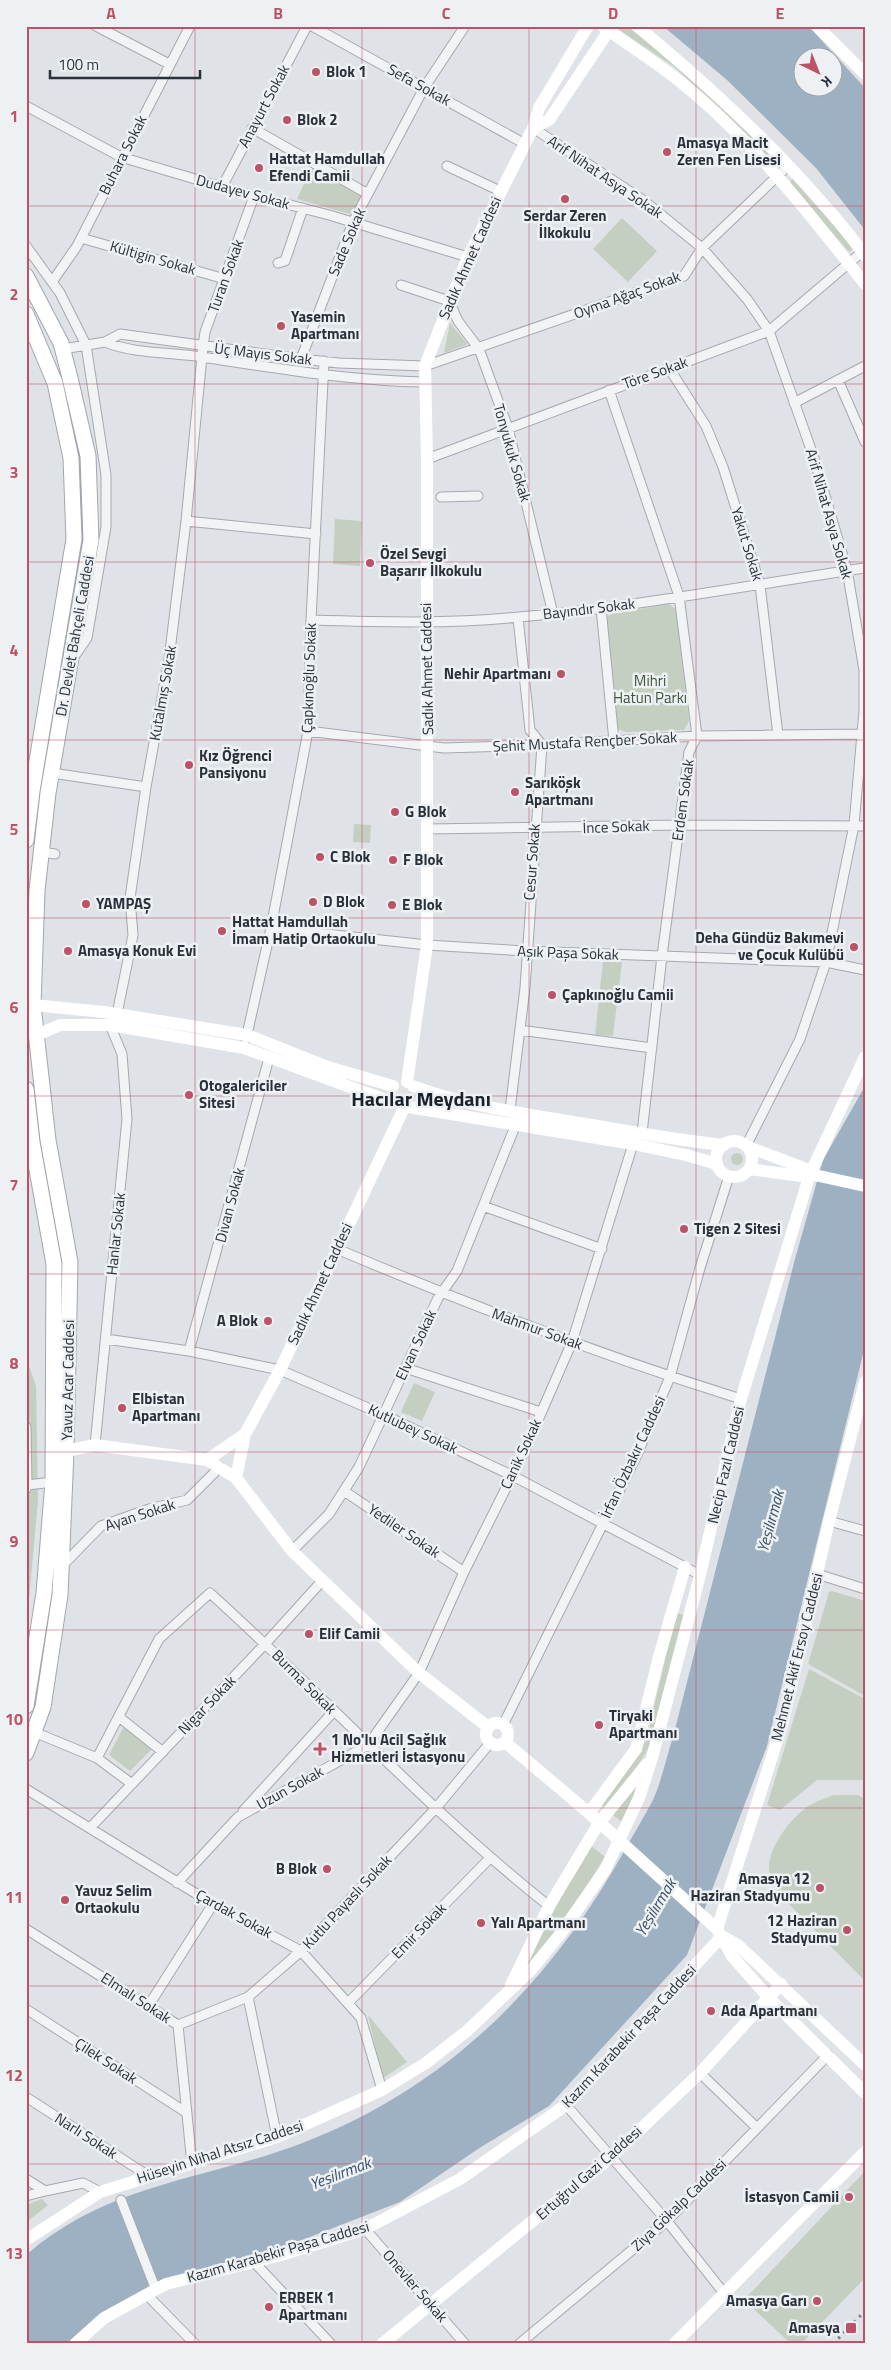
<svg xmlns="http://www.w3.org/2000/svg" width="891" height="2370" viewBox="0 0 891 2370" font-family="'Titillium Web',sans-serif">
  <rect width="100%" height="100%" fill="#dfe2e6"/>
  <path fill="#c5cfc1" d="M620,26h7l50,39 103,98 -1,4 -3,1 -56,-59 -47,-43 -55,-37z
    M311,168l52,26 -13,20 -53,-15z
    M796,178l58,70 -5,4 -59,-68 2,-5z
    M622,218l35,33 -29,31 -35,-33z
    M450,323l17,20 -1,2 -22,8z
    M335,519l27,2 -2,45 -27,-2z
    M669,604l7,6 13,111 -5,9 -58,2 -8,-3 -12,-110 4,-5z
    M354,824l17,1 -1,18 -17,-1z
    M603,961l19,1 -9,74 -18,-1z
    M731 1159a6 6 0 1 1 12 0a6 6 0 1 1-12 0Z
    M26,1358l10,28 2,113 -12,136z
    M414,1383l21,9 -13,29 -21,-9z
    M832,1591l33,10v95l-57,-32 21,-72z
    M676,1613l8,2 -33,128 -9,16 -36,50 -5,-5 45,-63z
    M809,1669l56,30v81h-48l-37,30 -13,-5z
    M124,1726l28,23 -22,22 -21,-16z
    M634,1784l4,2 -16,36 -10,-8z
    M834,1795h24l7,4v182l-85,-86c-4,-8 -10,-16 -11,-25 -2,-22 24,-56 43,-66 7,-4 15,-6 22,-9z
    M589,1844l16,13 -43,67 -34,41 -2,-1z
    M368,2015l39,47 -22,15h-3z
    M865,2171v107l-64,66h-10l-47,-44z
    M42,2199l6,6 -21,17 -1,-17z"/>
  <path fill="#9eb1c2" fill-rule="evenodd" d="M663,26h145l5,5 52,57v142l-49,-62 -89,-88zM804,58h30v30h-30z
    M865,1086v260l-98,400 -80,209 -138,151 -68,41 -81,55 -116,45 -127,35 -59,35 -30,27h-42v-89c75,-65 158,-73 248,-102 160,-52 273,-162 353,-307 9,-16 18,-31 26,-46 9,-20 13,-42 20,-63l122,-478 28,-99z"/>
  <g fill="none" stroke-linecap="round" stroke-linejoin="round">
    <g stroke="#a5a9af" stroke-width="11">
      <path id="street" d="M96,26l73,38
        M312,26l213,118
        M26,106l95,51 111,33 97,25 139,42
        M252,128l116,66
        M533,128l110,72 59,48 45,51 22,32 44,124 34,115 17,100v41l-10,114 -28,137 -26,77 -54,107
        M447,166l53,25
        M222,187l85,-161
        M81,238l144,41
        M26,246l34,47 26,52 20,130v52l-19,111 -13,19
        M278,263l7,-2 18,-53
        M52,282l25,-36 113,-220
        M401,285l48,16 9,20 21,28 29,79 45,186
        M105,342c29,12 65,10 97,15 74,11 147,24 223,25
        M63,349l42,-7 15,-8 181,25 38,4 86,3 259,-90 18,-28 87,-83
        M301,359l52,-137 71,-134 41,-62
        M669,368l37,58 17,41 37,118 18,150
        M838,380l27,62
        M609,390l70,206 18,140 -8,16 -27,204 -20,177
        M794,403l71,-37
        M427,459l342,-128 93,-79
        M441,497l37,-1
        M186,521l130,13
        M601,608l13,133
        M311,620c69,2 139,4 208,-3 116,-10 231,-32 346,-49
        M308,731l136,17 98,-3 155,-9 166,-2
        M52,773l94,14
        M428,829l251,-4 186,1
        M41,852l14,2
        M271,928l156,17 99,6 300,11 39,8
        M520,1030l132,18
        M246,1039l25,-111 37,-197 3,-111 13,-259
        M510,1110l15,-122 17,-243 -12,-15 -12,-112
        M483,1206l119,43
        M337,1249c132,56 266,107 404,150
        M106,1339l83,12 91,19 104,45 129,61 187,99
        M189,1351l80,-293
        M405,1368l136,44
        M26,1427l1,58
        M95,1445l32,-326 -5,-65 -12,-29 7,-11 16,-79 -3,-37 16,-111 23,-128 17,-138 17,-175 2,-14 49,-136
        M26,1489l1,-4 26,-3
        M344,1491l120,81
        M829,1521l36,10
        M292,1551l37,-37 30,-47 79,-169 19,-27 59,-147
        M61,1567l40,-41 48,-17 38,-9 33,-33
        M817,1574l48,15
        M119,1717l44,35
        M503,1725l133,-268 34,-80 30,-109 29,-92
        M34,1732l63,26 35,26
        M97,1758l62,-119 51,-46c114,103 218,217 339,313
        M26,1789l187,115 88,47 60,67 21,72
        M243,1811l91,-100
        M91,1827l174,-183 57,-63
        M177,1883l61,-66 130,-72 51,-72 45,-101 61,-122 47,-108 61,-198
        M26,1929l152,96 14,139
        M248,1997l29,140
        M348,2003l142,-145
        M149,2005l64,-101
        M26,2009l161,104
        M178,2025l70,-28 53,-46 135,-143 54,-65
        M700,2073l57,55
        M26,2097l121,78
        M566,2105l101,116 56,71
        M26,2179l19,12 38,-8 17,9
        M26,2196l19,-5
        M121,2200l35,90
        M365,2229l100,115
        M254,2262l77,82
        M146,2294l49,50
        M519,2344l148,-123 161,-166"/>
    </g>
    <g stroke="#a0a7b0" stroke-width="17">
      <path id="primary" d="M26,276l35,67 9,35 18,78 3,84 -43,253 -11,97 -4,115 15,135 22,122 -4,189 -6,144 -17,112 -17,46
        M26,314l29,69 16,75 3,81 -42,252 -6,49
        M26,1089l6,53 22,122 -1,218 -9,111 -18,113"/>
    </g>
    <use href="#street" stroke="#f1f3f5" stroke-width="9"/>
    <path stroke="#fff" stroke-width="12" d="M603,26c26,20 55,37 80,58 69,56 127,130 182,200
      M637,26c64,53 125,108 180,171 17,19 34,38 48,59
      M817,26l48,48
      M533,128l16,-8 63,-94
      M33,1005l71,7 143,23 81,32 65,19
      M37,1035l23,-10h50l134,23 147,54
      M407,1082l20,-137v-486l-2,-93 43,-109 65,-129 6,-20 49,-82
      M413,1086c50,19 107,27 160,36 50,8 100,18 151,23
      M408,1107l225,37 53,11 31,9
      M716 1159a18 18 0 1 1 36 0a18 18 0 1 1-36 0Z
      M746,1146l58,22 6,6
      M749,1169l52,7 9,-2 55,12
      M66,1451l29,-6 112,15 29,18 56,73 51,49 76,73 69,54
      M207,1460l38,-26
      M236,1478l9,-44 35,-64 124,-262
      M486 1734a11 11 0 1 1 22 0a11 11 0 1 1-22 0Z
      M505,1742l84,71 128,116 15,27 36,41 97,96
      M589,1813l47,-64 23,-92 26,-90
      M717,1929l66,-207 46,-201 36,-139
      M722,1936l17,10 126,119
      M511,1985l38,-79 50,-83 48,-59
      M26,2240l74,-48 177,-55 105,-47 44,-27 41,-32 64,-61 30,-37 44,-63 34,-72 13,-40 48,-183 41,-176 69,-225 55,-117
      M75,2344l29,-26 62,-34 115,-29 84,-26 95,-50 106,-74 156,-169
      M382,2344l229,-187 89,-84 81,-89
      M674,2344l191,-192"/>
    <use href="#primary" stroke="#fff" stroke-width="15"/>
    <path stroke="#7a838e" stroke-width="3" stroke-dasharray="2.5 5" stroke-linecap="butt" d="M833,2344l32,-33"/>
  </g>
  <path fill="none" stroke="#bd5267" stroke-width="1" stroke-opacity="0.55" d="M195,26v2318M362,26v2318M529,26v2318M696,26v2318M26,206h839M26,384h839M26,562h839M26,740h839M26,918h839M26,1096h839M26,1274h839M26,1452h839M26,1630h839M26,1808h839M26,1986h839M26,2164h839"/>
  <g fill="#bd5267" stroke="#eef1f4" stroke-width="2">
    <circle cx="316" cy="72" r="5"/>
    <circle cx="287" cy="120" r="5"/>
    <circle cx="667" cy="152" r="5"/>
    <circle cx="259" cy="168" r="5"/>
    <circle cx="565" cy="199" r="5"/>
    <circle cx="281" cy="326" r="5"/>
    <circle cx="370" cy="563" r="5"/>
    <circle cx="561" cy="674" r="5"/>
    <circle cx="189" cy="765" r="5"/>
    <circle cx="515" cy="792" r="5"/>
    <circle cx="395" cy="812" r="5"/>
    <circle cx="320" cy="857" r="5"/>
    <circle cx="393" cy="860" r="5"/>
    <circle cx="313" cy="902" r="5"/>
    <circle cx="86" cy="904" r="5"/>
    <circle cx="392" cy="905" r="5"/>
    <circle cx="222" cy="931" r="5"/>
    <circle cx="854" cy="947" r="5"/>
    <circle cx="68" cy="951" r="5"/>
    <circle cx="552" cy="995" r="5"/>
    <circle cx="189" cy="1095" r="5"/>
    <circle cx="684" cy="1229" r="5"/>
    <circle cx="268" cy="1321" r="5"/>
    <circle cx="122" cy="1408" r="5"/>
    <circle cx="309" cy="1634" r="5"/>
    <circle cx="599" cy="1725" r="5"/>
    <path d="M317.5 1741.5h5v5h5v5h-5v5h-5v-5h-5v-5h5z"/>
    <circle cx="327" cy="1869" r="5"/>
    <circle cx="820" cy="1888" r="5"/>
    <circle cx="65" cy="1900" r="5"/>
    <circle cx="481" cy="1923" r="5"/>
    <circle cx="847" cy="1930" r="5"/>
    <circle cx="711" cy="2011" r="5"/>
    <circle cx="849" cy="2197" r="5"/>
    <circle cx="817" cy="2301" r="5"/>
    <circle cx="269" cy="2307" r="5"/>
    <rect x="845" y="2322" width="12" height="12" rx="2.5"/>
  </g>
  <g text-anchor="middle" stroke-width="5" stroke-linejoin="round" paint-order="stroke">
    <g font-size="15" font-weight="bold" fill="#2a313b" stroke="#eef1f4" text-anchor="start">
      <text x="326" y="77">Blok 1</text>
      <text x="297" y="125">Blok 2</text>
      <text x="677" y="148">Amasya Macit<tspan x="677" dy="17">Zeren Fen Lisesi</tspan></text>
      <text x="269" y="164">Hattat Hamdullah<tspan x="269" dy="17">Efendi Camii</tspan></text>
      <text x="565" y="221" text-anchor="middle">Serdar Zeren<tspan x="565" dy="17">İlkokulu</tspan></text>
      <text x="291" y="322">Yasemin<tspan x="291" dy="17">Apartmanı</tspan></text>
      <text x="380" y="559">Özel Sevgi<tspan x="380" dy="17">Başarır İlkokulu</tspan></text>
      <text x="551" y="679" text-anchor="end">Nehir Apartmanı</text>
      <text x="199" y="761">Kız Öğrenci<tspan x="199" dy="17">Pansiyonu</tspan></text>
      <text x="525" y="788">Sarıköşk<tspan x="525" dy="17">Apartmanı</tspan></text>
      <text x="405" y="817">G Blok</text>
      <text x="330" y="862">C Blok</text>
      <text x="403" y="865">F Blok</text>
      <text x="323" y="907">D Blok</text>
      <text x="96" y="909">YAMPAŞ</text>
      <text x="402" y="910">E Blok</text>
      <text x="232" y="927">Hattat Hamdullah<tspan x="232" dy="17">İmam Hatip Ortaokulu</tspan></text>
      <text x="844" y="943" text-anchor="end">Deha Gündüz Bakımevi<tspan x="844" dy="17">ve Çocuk Kulübü</tspan></text>
      <text x="78" y="956">Amasya Konuk Evi</text>
      <text x="562" y="1000">Çapkınoğlu Camii</text>
      <text x="199" y="1091">Otogalericiler<tspan x="199" dy="17">Sitesi</tspan></text>
      <text x="694" y="1234">Tigen 2 Sitesi</text>
      <text x="258" y="1326" text-anchor="end">A Blok</text>
      <text x="132" y="1404">Elbistan<tspan x="132" dy="17">Apartmanı</tspan></text>
      <text x="319" y="1639">Elif Camii</text>
      <text x="609" y="1721">Tiryaki<tspan x="609" dy="17">Apartmanı</tspan></text>
      <text x="331" y="1745">1 No'lu Acil Sağlık<tspan x="331" dy="17">Hizmetleri İstasyonu</tspan></text>
      <text x="317" y="1874" text-anchor="end">B Blok</text>
      <text x="810" y="1884" text-anchor="end">Amasya 12<tspan x="810" dy="17">Haziran Stadyumu</tspan></text>
      <text x="75" y="1896">Yavuz Selim<tspan x="75" dy="17">Ortaokulu</tspan></text>
      <text x="837" y="1926" text-anchor="end">12 Haziran<tspan x="837" dy="17">Stadyumu</tspan></text>
      <text x="491" y="1928">Yalı Apartmanı</text>
      <text x="721" y="2016">Ada Apartmanı</text>
      <text x="839" y="2202" text-anchor="end">İstasyon Camii</text>
      <text x="279" y="2303">ERBEK 1<tspan x="279" dy="17">Apartmanı</tspan></text>
      <text x="807" y="2306" text-anchor="end">Amasya Garı</text>
      <text x="840" y="2333" text-anchor="end">Amasya</text>
    </g>
    <g font-size="15" fill="#2a313b" stroke="#eef1f4">
      <text transform="translate(419 85) rotate(29)" y="5">Sefa Sokak</text>
      <text transform="translate(264 106) rotate(-62)" y="5">Anayurt Sokak</text>
      <text transform="translate(123 155) rotate(-63)" y="5">Buhara Sokak</text>
      <text transform="translate(605 177) rotate(34)" y="5">Arif Nihat Asya Sokak</text>
      <text transform="translate(243 192) rotate(15)" y="5">Dudayev Sokak</text>
      <text transform="translate(347 242) rotate(-67)" y="5">Sade Sokak</text>
      <text transform="translate(153 258) rotate(16)" y="5">Kültigin Sokak</text>
      <text transform="translate(470 258) rotate(-66)" y="5">Sadık Ahmet Caddesi</text>
      <text transform="translate(226 276) rotate(-70)" y="5">Turan Sokak</text>
      <text transform="translate(627 295) rotate(-20)" y="5">Oyma Ağaç Sokak</text>
      <text transform="translate(263 354) rotate(7)" y="5">Üç Mayıs Sokak</text>
      <text transform="translate(655 373) rotate(-20)" y="5">Töre Sokak</text>
      <text transform="translate(512 453) rotate(74)" y="5">Tonyukuk Sokak</text>
      <text transform="translate(829 514) rotate(74)" y="5">Arif Nihat Asya Sokak</text>
      <text transform="translate(747 544) rotate(73)" y="5">Yakut Sokak</text>
      <text transform="translate(589 609) rotate(-7)" y="5">Bayındır Sokak</text>
      <text transform="translate(75 636) rotate(-80)" y="5">Dr. Devlet Bahçeli Caddesi</text>
      <text transform="translate(427 669) rotate(-91)" y="5">Sadık Ahmet Caddesi</text>
      <text transform="translate(309 678) rotate(-88)" y="5">Çapkınoğlu Sokak</text>
      <text transform="translate(163 693) rotate(-80)" y="5">Kutalmış Sokak</text>
      <text transform="translate(585 742) rotate(-3)" y="5">Şehit Mustafa Rençber Sokak</text>
      <text transform="translate(683 800) rotate(-82)" y="5">Erdem Sokak</text>
      <text transform="translate(616 827) rotate(-2)" y="5">İnce Sokak</text>
      <text transform="translate(532 862) rotate(-86)" y="5">Cesur Sokak</text>
      <text transform="translate(568 953) rotate(2)" y="5">Aşık Paşa Sokak</text>
      <text transform="translate(230 1205) rotate(-75)" y="5">Divan Sokak</text>
      <text transform="translate(116 1234) rotate(-84)" y="5">Hanlar Sokak</text>
      <text transform="translate(320 1284) rotate(-65)" y="5">Sadık Ahmet Caddesi</text>
      <text transform="translate(537 1329) rotate(20)" y="5">Mahmur Sokak</text>
      <text transform="translate(416 1345) rotate(-65)" y="5">Elvan Sokak</text>
      <text transform="translate(68 1380) rotate(-89)" y="5">Yavuz Acar Caddesi</text>
      <text transform="translate(413 1429) rotate(25)" y="5">Kutlubey Sokak</text>
      <text transform="translate(521 1454) rotate(-65)" y="5">Canik Sokak</text>
      <text transform="translate(633 1457) rotate(-65)" y="5">İrfan Özbakır Caddesi</text>
      <text transform="translate(726 1465) rotate(-77)" y="5">Necip Fazıl Caddesi</text>
      <text transform="translate(140 1515) rotate(-18)" y="5">Ayan Sokak</text>
      <text transform="translate(404 1531) rotate(34)" y="5">Yediler Sokak</text>
      <text transform="translate(797 1657) rotate(-76)" y="5">Mehmet Akif Ersoy Caddesi</text>
      <text transform="translate(304 1682) rotate(45)" y="5">Burma Sokak</text>
      <text transform="translate(207 1705) rotate(-46)" y="5">Nigar Sokak</text>
      <text transform="translate(290 1788) rotate(-29)" y="5">Uzun Sokak</text>
      <text transform="translate(347 1902) rotate(-47)" y="5">Kutlu Payaslı Sokak</text>
      <text transform="translate(234 1914) rotate(29)" y="5">Çardak Sokak</text>
      <text transform="translate(419 1931) rotate(-46)" y="5">Emir Sokak</text>
      <text transform="translate(136 1998) rotate(33)" y="5">Elmalı Sokak</text>
      <text transform="translate(629 2036) rotate(-47)" y="5">Kazım Karabekir Paşa Caddesi</text>
      <text transform="translate(106 2061) rotate(33)" y="5">Çilek Sokak</text>
      <text transform="translate(86 2136) rotate(33)" y="5">Narlı Sokak</text>
      <text transform="translate(220 2152) rotate(-18)" y="5">Hüseyin Nihal Atsız Caddesi</text>
      <text transform="translate(589 2173) rotate(-41)" y="5">Ertuğrul Gazi Caddesi</text>
      <text transform="translate(679 2205) rotate(-44)" y="5">Ziya Gökalp Caddesi</text>
      <text transform="translate(278 2252) rotate(-16)" y="5">Kazım Karabekir Paşa Caddesi</text>
      <text transform="translate(415 2286) rotate(49)" y="5">Onevler Sokak</text>
    </g>
    <g font-size="15" fill="#3f5539" stroke="#eef1f4">
      <text x="650" y="686">Mihri<tspan x="650" dy="17">Hatun Parkı</tspan></text>
    </g>
    <g font-size="16" font-style="italic" fill="#39516a" stroke="#eef1f4">
      <text transform="translate(770 1521) rotate(-75)" y="6">Yeşilırmak</text>
      <text transform="translate(655 1907) rotate(-59)" y="6">Yeşilırmak</text>
      <text transform="translate(340 2173) rotate(-21)" y="6">Yeşilırmak</text>
    </g>
    <g font-size="20" font-weight="bold" fill="#1c222c" stroke="#eef1f4">
      <text x="421" y="1106">Hacılar Meydanı</text>
    </g>
  </g>
  <rect width="891" height="2370" fill="none" stroke="#eef1f4" stroke-width="55"/>
  <g transform="translate(818 72) rotate(137)"><circle r="24" fill="#eef1f4" stroke="#a0a4aa"/>
  <path d="M0-4L9 19L0 12L-9 19Z" fill="#bd5267"/>
  <text y="-8" font-size="14" font-weight="bold" text-anchor="middle" fill="#2a313b">K</text>
  </g>
  <path d="M50 70v8h150v-8" fill="none" stroke="#2a313b" stroke-width="2.5"/>
  <text x="58" y="70" font-size="15" fill="#2a313b" stroke="#eef1f4" stroke-width="4" paint-order="stroke">100 m</text>
  <rect x="28" y="28" width="836" height="2314" fill="none" stroke="#bd5267" stroke-width="2"/>
  <g font-size="16" text-anchor="middle" font-weight="bold" fill="#bd5267">
    <text x="111" y="19">A</text>
    <text x="278" y="19">B</text>
    <text x="446" y="19">C</text>
    <text x="613" y="19">D</text>
    <text x="780" y="19">E</text>
    <text x="14" y="122">1</text>
    <text x="14" y="300">2</text>
    <text x="14" y="478">3</text>
    <text x="14" y="656">4</text>
    <text x="14" y="835">5</text>
    <text x="14" y="1013">6</text>
    <text x="14" y="1191">7</text>
    <text x="14" y="1369">8</text>
    <text x="14" y="1547">9</text>
    <text x="14" y="1725">10</text>
    <text x="14" y="1903">11</text>
    <text x="14" y="2081">12</text>
    <text x="14" y="2259">13</text>
  </g>
</svg>
